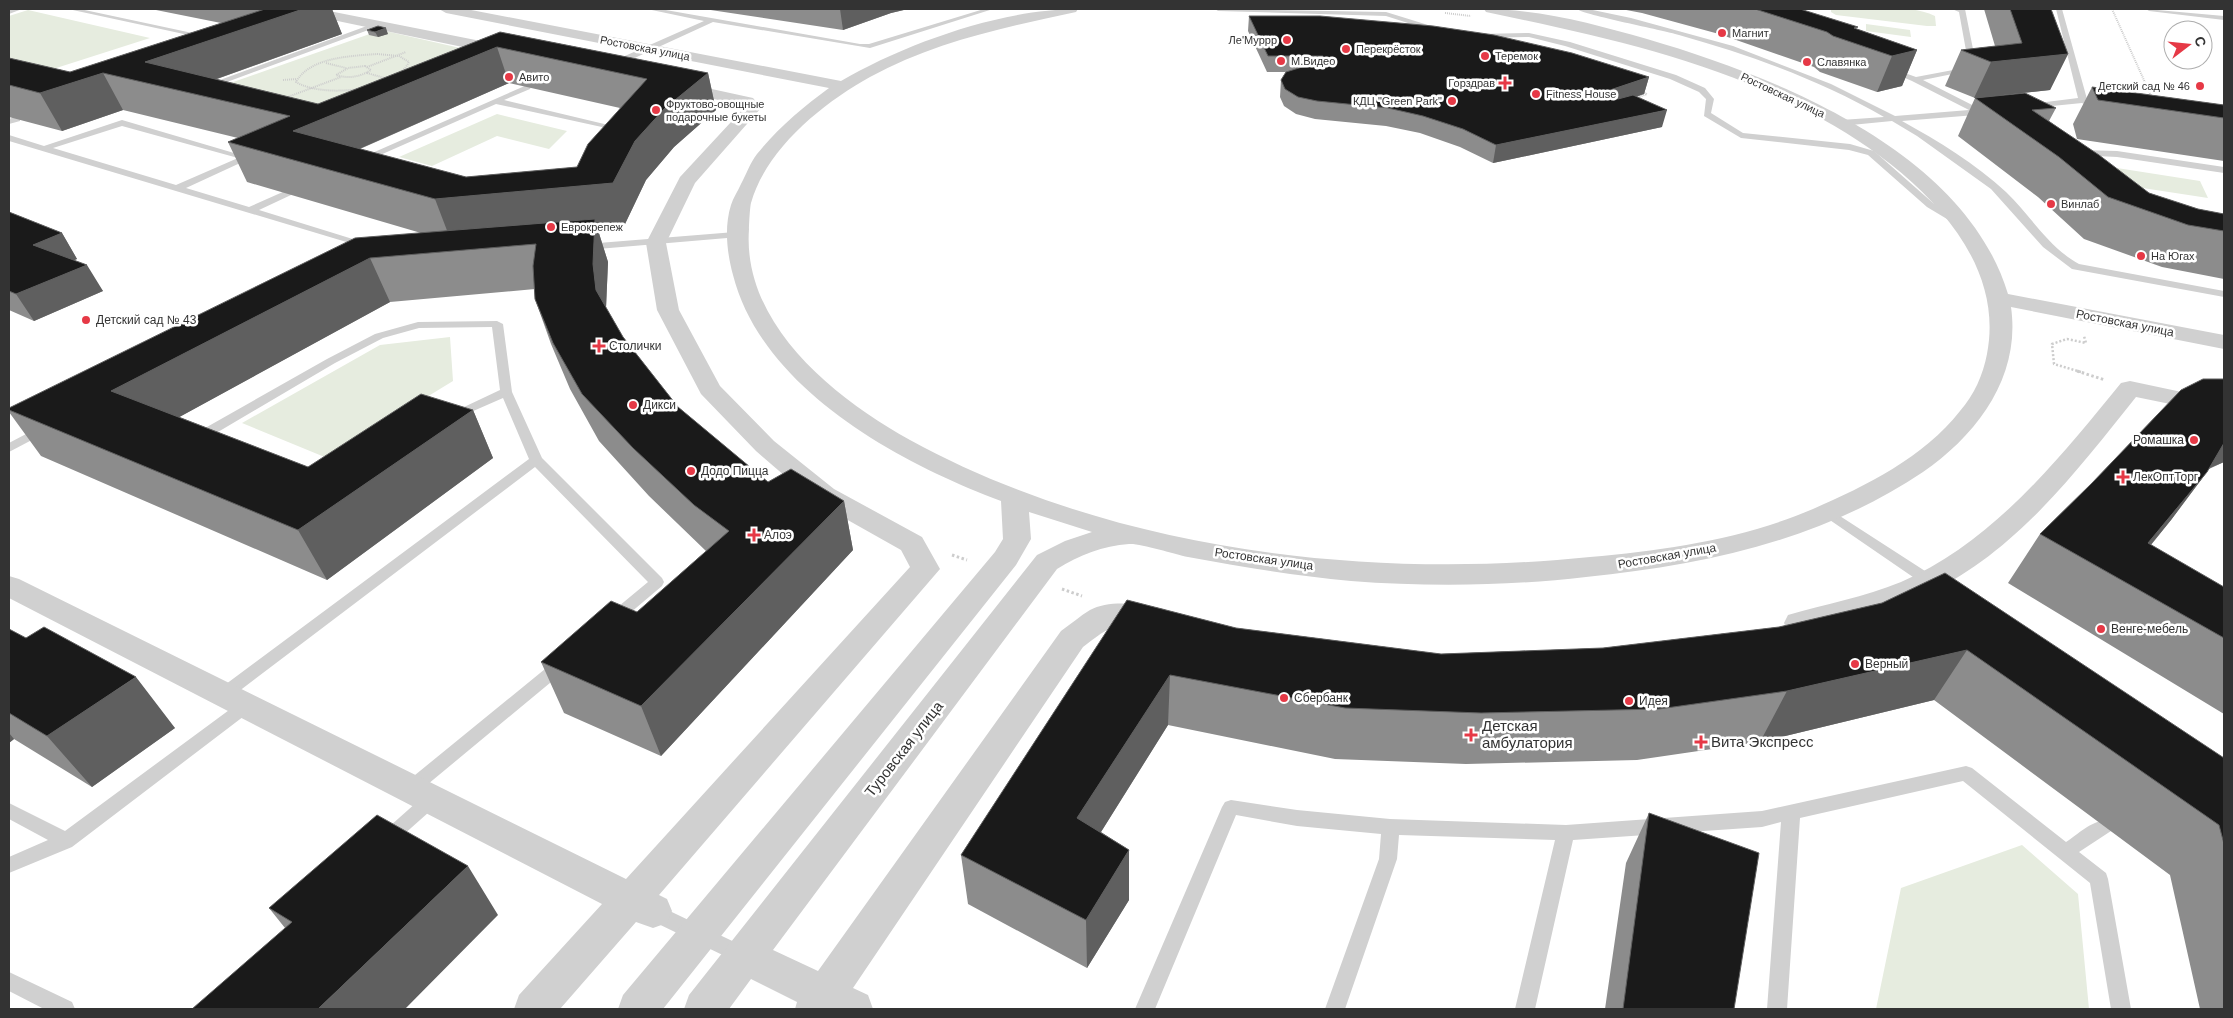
<svg xmlns="http://www.w3.org/2000/svg" width="2233" height="1018" viewBox="0 0 2233 1018" font-family="Helvetica,sans-serif">
  <rect width="100%" height="100%" fill="#fff"/>
  <path fill="#e6ecdf" d="M1831,9c32,0 74,-7 104,7l1,10h-9l-91,-11 -5,-3z
    M28,10l122,28 -100,32 -41,-11v-43z
    M1866,24l44,6 1,7 -45,-6z
    M381,30l110,25 -150,60 -119,-29z
    M497,114l70,17 -18,18 -52,-13 -65,30 -33,-9z
    M2117,168l83,13 8,17 -85,-13z
    M450,337l3,44 -126,77 -85,-35 138,-78z
    M2022,845l56,49 11,115h-213l25,-121z"/>
  <g fill="none" stroke-linecap="round" stroke-linejoin="round">
    <path stroke="#cdcdcd" stroke-width="2" stroke-dasharray="1 1" stroke-linecap="butt" d="M2112,9l40,89
      M1445,13l26,3
      M377,54l22,2 10,6c-15,30 -87,36 -113,20 14,-25 55,-26 81,-28z
      M326,63l20,5
      M365,66l6,4c-11,7 -23,9 -35,5l12,-7z
      M367,67l39,-15
      M367,73l21,6
      M283,80l14,-1
      M285,98l56,-21
      M1634,99l13,-5 -6,-3"/>
    <path stroke="#cdcdcd" stroke-width="2.5" stroke-dasharray="2 2" stroke-linecap="butt" d="M2081,372l-27,-8 -2,-20 15,-5 19,4 -2,-7"/>
    <path stroke="#cdcdcd" stroke-width="3" stroke-dasharray="2.5 2.5" stroke-linecap="butt" d="M2077,371l28,9
      M952,555l15,5
      M1062,589l20,7"/>
    <path fill="#d0d0d0" fill-rule="evenodd" d="M12,9h10l-13,5v-4z
      M68,9h12l131,28 -4,2z
      M647,9h13l200,35h9l115,-35h9l-123,39 -157,-26 -98,45h-6v-4l95,-42z
      M1215,9l171,3 55,17 -4,2 -7,-1 -44,-14 -168,-5z
      M1577,9h11l43,9 102,28 98,38 64,32 74,-6 -57,-29 -28,-12 4,-2 28,10 53,-10 -10,-55 -7,-3h13l12,60 -54,11 57,29 8,-1 4,3 -4,3 -86,7c36,20 74,43 104,71 25,24 42,55 73,72l145,27v6l-152,-28 -29,-22 -52,-58 -74,-53 -25,-15 -51,5 -4,-3 4,-3 43,-3c-64,-37 -134,-62 -205,-82 -16,-5 -95,-20 -102,-26z
      M2056,9h6l25,90 16,7v4h-6l-15,-7 -51,5 -4,-2 4,-2 47,-6z
      M2146,9l78,7v4l-75,-9z
      M375,23l7,2 -174,64 -7,-2z
      M1529,33l41,9 106,33 29,13 9,11 -3,14 32,20 107,11 24,7 59,52 27,17 -8,2 -25,-15 -59,-52 -19,-5 -108,-12 -37,-22 2,-17 -7,-7 -29,-13 -105,-33 -36,-9 -51,1 -4,-2 4,-2z
      M527,85l4,2 -1,2 -26,11 117,28 -8,7 -4,-3 2,-3 -115,-25 -134,59 -8,-2z
      M17,116l3,1v4l-11,3v-5z
      M122,120l129,38 -65,30 63,19 36,-16h6v4l-32,15 113,35 -5,3 -4,-1 -354,-106v-6l35,11zM122,126l116,32 -62,27 -123,-37z
      M2079,150l38,1 107,16v6l-107,-16 -41,-2v-4z
      M735,232l5,3 -1,2 -153,13 -5,-3 5,-3z
      M497,321l6,3 9,68 30,66 120,120 2,4 -2,4 -45,38h-10l-3,-4 3,-4 41,-34 -113,-115 -305,231 -6,2 -6,-2 -2,-4 2,-4 311,-231 -26,-61 -48,21 -4,1 -6,-4 55,-26 -8,-63 -73,1 -36,10 -48,25 -134,79h-10l-1,-3 1,-3 136,-77 48,-25 43,-12z
      M43,425l4,1 2,3 -2,3 -38,20v-9z
      M1829,509l110,71 2,4 -2,4h-10l-105,-72 -2,-3z
      M562,658l6,2 2,4 -2,4 -152,126 -6,2 -6,-2 -3,-5 3,-5 152,-124z
      M246,700l6,2 2,4 -2,4 -180,137 -63,26v-16l39,-17 -39,-21v-16l56,28 175,-129z
      M1966,766l6,2 94,74c12,-8 31,-26 45,-21l3,5 -3,5 -32,21 27,21 2,6 23,130h-20l-21,-126 -127,-102 -163,37 -13,191h-20l14,-187 -19,5 -189,13 -38,169h-20l40,-169 -156,-5 -2,24 -52,150h-20l54,-150 2,-25 -84,-8 -61,-11 -81,194h-20l87,-202 3,-5 6,-2 66,10 93,9 176,6 196,-14z
      M432,792l6,2 3,5 -3,5 -45,40 -6,3 -6,-3 -3,-5 3,-5 45,-40z
      M653,903l96,46 3,6 -3,6 -7,3 -7,-3 -89,-43 -3,-6 3,-6z
      M9,972l63,30 3,7h-31l-35,-18z"/>
    <path fill="#d0d0d0" fill-rule="evenodd" d="M292,9h27l187,37 8,5 -8,5 -207,-43z
      M439,9h27l375,72c65,-38 161,-72 237,-72l-2,3c-71,15 -142,30 -206,65 -47,26 -104,72 -119,126 -1,3 -2,22 -2,26 -7,95 85,169 161,211 201,110 454,140 680,117 76,-7 153,-18 223,-48 53,-23 111,-52 147,-98 14,-16 23,-36 27,-57 21,-108 -89,-195 -174,-240 -103,-55 -214,-78 -327,-102l-2,-3c55,0 111,15 163,30 130,38 318,112 361,255l216,41v14l-213,-42c10,69 -33,127 -88,165 -101,68 -218,93 -337,105 -78,9 -157,10 -235,4 -55,-5 -109,-14 -163,-24 -14,-3 -48,-14 -59,-13 -26,2 -50,11 -72,25l-284,381 45,21 243,-340c10,-7 19,-15 29,-21 19,-11 54,-6 74,-1l4,8 -4,8c-11,3 -17,0 -28,0 -26,-1 -33,7 -53,22l-230,341 15,7 5,14h-78l2,-7 -46,-23 -22,30h-45l5,-14 348,-440 28,-14 27,-9 -63,-20 2,27 -15,26 -353,444h-45l5,-14 372,-443 8,-13 -2,-38c-102,-38 -239,-112 -268,-226 -6,-22 -9,-48 -2,-70 2,-7 7,-14 10,-21 5,-9 9,-21 16,-30 20,-25 46,-47 72,-66l-383,-75z
      M675,81l78,17 8,10 -66,75 -29,60 13,67 41,76 54,55 60,48 88,48 18,32 -281,326 8,4 5,12 -5,12 -14,5 -17,-6 -76,87h-46l5,-14 83,-91 -593,-306v-22l10,3 607,300 284,-312 -9,-17 -87,-49 -58,-50 -55,-57 -44,-84 -11,-67 34,-66 64,-69 -3,-3 -72,-16 -2,-3z
      M2130,381l94,20v14l-88,-18c-60,75 -123,159 -214,199 -39,18 -82,27 -123,38l-11,-3 -4,-8 4,-8c38,-11 76,-18 113,-33 92,-40 158,-123 220,-199z"/>
  </g>
  <path fill="#8c8c8c" fill-rule="evenodd" d="M151,9h181l10,25 -125,45 101,25 182,-72 208,41 8,37 -42,37 -28,33 -21,44 -28,3 11,35 -2,46 17,29 55,70 90,75 76,19 9,49 -192,206 -97,-43 -23,-51 96,-50 69,-61 -57,-55 -50,-55 -29,-52 -19,-45 -16,-45v-10l-145,13 -211,115 129,50 165,-57 20,48 -166,122 -286,-124 -32,-44v-4l412,-175 -174,-51 -19,-40 10,-4 -115,-28 -61,21 -53,-14v-59l61,14 151,-49zM509,83l111,25 -43,59 -111,10 -106,-28z
    M704,9h204l-17,4 -48,17z
    M1621,9h179l117,41 -15,36 -25,6 -57,-20 -6,-5 -95,-33 -77,-21z
    M1984,9h67l17,45 -18,36 -48,5 54,13 -7,13 100,72 49,16 26,5v65l-62,-12 -78,-28 -46,-42 -80,-61 17,-38 -30,-12 16,-36 34,-4z
    M2208,9h16v1z
    M1249,16l400,61 -5,17 -8,3 26,30 -169,36 -33,-16 -40,-14 -34,-7 -71,-7 -19,-5 -12,-8 -4,-9 1,-17 5,-8h-19l-19,-41z
    M367,30l21,4 -10,3 -9,-2z
    M2092,87l132,18v56l-147,-22 -4,-15z
    M9,212l53,21 15,26 -3,1 29,31 -69,30 -25,-11z
    M2224,379v83l-15,7 -38,51 -20,25 73,93v76l-216,-131 32,-49z
    M1127,600l109,28 205,26 162,-6 176,-21 103,-24 342,155v251h-24l-30,-134 -236,-175 -174,42 -123,18 -171,4 -131,-5 -167,-34 -67,107 28,18v50l-42,68 -119,-64 -7,-49z
    M9,629l166,99 -83,59 -78,-48 -5,4z
    M1649,813l85,196h-129l21,-146z
    M269,908l229,7 -213,13z"/>
  <path fill="#5f5f5f" d="M303,9h29l10,25 -159,57 -38,-29z
    M840,9h68l-17,4 -48,17z
    M386,28l2,6 -10,3 -3,-5z
    M497,47l12,36 -191,84 -25,-36z
    M1917,50l-15,36 -25,6 15,-36z
    M2068,54l-18,36 -76,8 17,-36z
    M103,73l20,37 -61,21 -22,-38z
    M708,73l8,37 -42,37 -28,33 -21,44 -28,3 11,35 -2,46 -10,-18 -3,-26 1,-37 -143,14 -16,-42 178,-16 22,-42 29,-32z
    M1649,77l-5,17 -48,16 5,-17z
    M1667,110l-5,17 -169,36 3,-18z
    M62,233l15,26 -28,12 -16,-26z
    M370,258l20,44 -249,136 -30,-47z
    M87,265l16,26 -69,30 -18,-27z
    M473,410l20,48 -166,122 -29,-50z
    M2224,442v20l-19,8z
    M2207,472l-36,48 -49,60 26,-37z
    M844,501l9,49 -192,206 -20,-50z
    M1967,650l-33,50 -174,42 27,-51z
    M1170,675l-2,50 -89,142 -2,-49z
    M136,677l39,51 -83,59 -45,-51z
    M9,733l5,6 -5,4z
    M1129,850v50l-42,68 -1,-48z
    M468,866l30,49 -93,94h-87z"/>
  <path fill="#1a1a1a" stroke="#5f5f5f" fill-rule="evenodd" d="M265,9h38l-158,53 173,42 182,-72 208,41 -44,36 -29,32 -22,42 -178,16 -207,-57 62,-26 -187,-43 -63,20 -31,-8v-27l61,14zM497,47l150,32 -59,65 -11,23 -111,10 -173,-46z
    M1755,9h45l58,18 -4,1 63,22 -25,6 -59,-20 -6,-4z
    M2010,9h41l17,45 -77,8 -30,-12 61,-7z
    M1249,16h71l113,10 61,9 78,18 77,24 -48,16 17,6 15,-4 34,15 -171,35 -33,-16 -40,-13 -35,-8 -71,-7 -19,-4 -13,-8 -4,-9 5,-8 16,-5 22,-2 -1,-9h-55z
    M378,26l8,2 -11,4 -8,-2z
    M2092,87l132,18v13l-126,-18z
    M2025,93l31,15 -24,2 67,45 50,38 49,16 26,5v17l-36,-6 -80,-28 -49,-40 -84,-59z
    M9,212l53,21 -29,12 54,20 -71,29 -7,-3z
    M595,219l-2,45 3,26 27,47 55,70 90,75 23,-13 53,32 -203,205 -100,-44 70,-61 26,11 92,-81 -35,-26 -61,-57 -51,-54 -29,-51 -18,-44 -2,-33 3,-22 -166,14 -259,133 197,76 113,-73 52,16 -175,120 -289,-120v-2l346,-170z
    M2203,379h21v64l-17,29 -59,71 76,44v51l-184,-104 52,-51 89,-93z
    M1945,573l279,185v86l-5,-19 -252,-175 -180,41 -128,18 -178,4 -136,-5 -175,-33 -93,143 52,32 -43,70 -125,-65 166,-255 109,28 205,26 162,-6 176,-21 103,-24z
    M44,627l92,50 -89,59 -38,-23v-84l17,9z
    M1649,813l110,40 -25,156h-111z
    M377,815l91,51 -150,143h-126l100,-87 -23,-14z"/>
  <g fill="#e63946" stroke="#fff" stroke-width="2">
    <circle cx="1722" cy="33" r="5"/>
    <circle cx="1287" cy="40" r="5"/>
    <circle cx="1346" cy="49" r="5"/>
    <circle cx="1485" cy="56" r="5"/>
    <circle cx="1281" cy="61" r="5"/>
    <circle cx="1807" cy="62" r="5"/>
    <circle cx="509" cy="77" r="5"/>
    <path d="M1502.5 75.5h5v5h5v5h-5v5h-5v-5h-5v-5h5z"/>
    <circle cx="2200" cy="86" r="5"/>
    <circle cx="1536" cy="94" r="5"/>
    <circle cx="1452" cy="101" r="5"/>
    <circle cx="656" cy="110" r="5"/>
    <circle cx="2051" cy="204" r="5"/>
    <circle cx="551" cy="227" r="5"/>
    <circle cx="2141" cy="256" r="5"/>
    <circle cx="86" cy="320" r="5"/>
    <path d="M596.5 338.5h5v5h5v5h-5v5h-5v-5h-5v-5h5z"/>
    <circle cx="633" cy="405" r="5"/>
    <circle cx="2194" cy="440" r="5"/>
    <circle cx="691" cy="471" r="5"/>
    <path d="M2120.5 469.5h5v5h5v5h-5v5h-5v-5h-5v-5h5z"/>
    <path d="M751.5 527.5h5v5h5v5h-5v5h-5v-5h-5v-5h5z"/>
    <circle cx="2101" cy="629" r="5"/>
    <circle cx="1855" cy="664" r="5"/>
    <circle cx="1284" cy="698" r="5"/>
    <circle cx="1629" cy="701" r="5"/>
    <path d="M1468.5 727.5h5v5h5v5h-5v5h-5v-5h-5v-5h5z"/>
    <path d="M1698.5 734.5h5v5h5v5h-5v5h-5v-5h-5v-5h5z"/>
  </g>
  <g text-anchor="middle" stroke-width="5" stroke-linejoin="round" paint-order="stroke">
    <g font-size="11" fill="#333" stroke="#fff" text-anchor="start">
      <text x="1732" y="37">Магнит</text>
      <text x="1277" y="44" text-anchor="end">Ле'Муррр</text>
      <text x="1356" y="53">Перекрёсток</text>
      <text x="1495" y="60">Теремок</text>
      <text x="1291" y="65">М.Видео</text>
      <text x="1817" y="66">Славянка</text>
      <text x="519" y="81">Авито</text>
      <text x="1495" y="87" text-anchor="end">Горздрав</text>
      <text x="2190" y="90" text-anchor="end">Детский сад № 46</text>
      <text x="1546" y="98">Fitness House</text>
      <text x="1442" y="105" text-anchor="end">КДЦ "Green Park"</text>
      <text x="666" y="108">Фруктово-овощные<tspan x="666" dy="13">подарочные букеты</tspan></text>
      <text x="2061" y="208">Винлаб</text>
      <text x="561" y="231">Еврокрепеж</text>
      <text x="2151" y="260">На Югах</text>
    </g>
    <g font-size="11" fill="#333" stroke="#fff">
      <text transform="translate(645 48) rotate(11)" y="4">Ростовская улица</text>
      <text transform="translate(1783 95) rotate(25)" y="4">Ростовская улица</text>
    </g>
    <g font-size="12" fill="#333" stroke="#fff" text-anchor="start">
      <text x="96" y="324">Детский сад № 43</text>
      <text x="609" y="350">Столички</text>
      <text x="643" y="409">Дикси</text>
      <text x="2184" y="444" text-anchor="end">Ромашка</text>
      <text x="701" y="475">Додо Пицца</text>
      <text x="2133" y="481">ЛекОптТорг</text>
      <text x="764" y="539">Алоэ</text>
      <text x="2111" y="633">Венге-мебель</text>
      <text x="1865" y="668">Верный</text>
      <text x="1294" y="702">Сбербанк</text>
      <text x="1639" y="705">Идея</text>
    </g>
    <g font-size="12" fill="#333" stroke="#fff">
      <text transform="translate(2125 323) rotate(11)" y="4">Ростовская улица</text>
      <text transform="translate(1667 556) rotate(-10)" y="4">Ростовская улица</text>
      <text transform="translate(1264 559) rotate(8)" y="4">Ростовская улица</text>
    </g>
    <g font-size="15" fill="#333" stroke="#fff" text-anchor="start">
      <text x="1482" y="731">Детская<tspan x="1482" dy="17">амбулатория</tspan></text>
      <text x="1711" y="747">Вита Экспресс</text>
    </g>
    <g font-size="15" fill="#333" stroke="#fff">
      <text transform="translate(904 749) rotate(-52)" y="5">Туровская улица</text>
    </g>
  </g>
  <rect width="2233" height="1018" fill="none" stroke="#333333" stroke-width="20"/>
  <g transform="translate(2188 45) rotate(74)"><circle r="24" fill="#ffffff" stroke="#adadad"/>
  <path d="M0-4L9 19L0 12L-9 19Z" fill="#e63946"/>
  <text y="-8" font-size="14" font-weight="bold" text-anchor="middle" fill="#333333">С</text>
  </g>
</svg>
